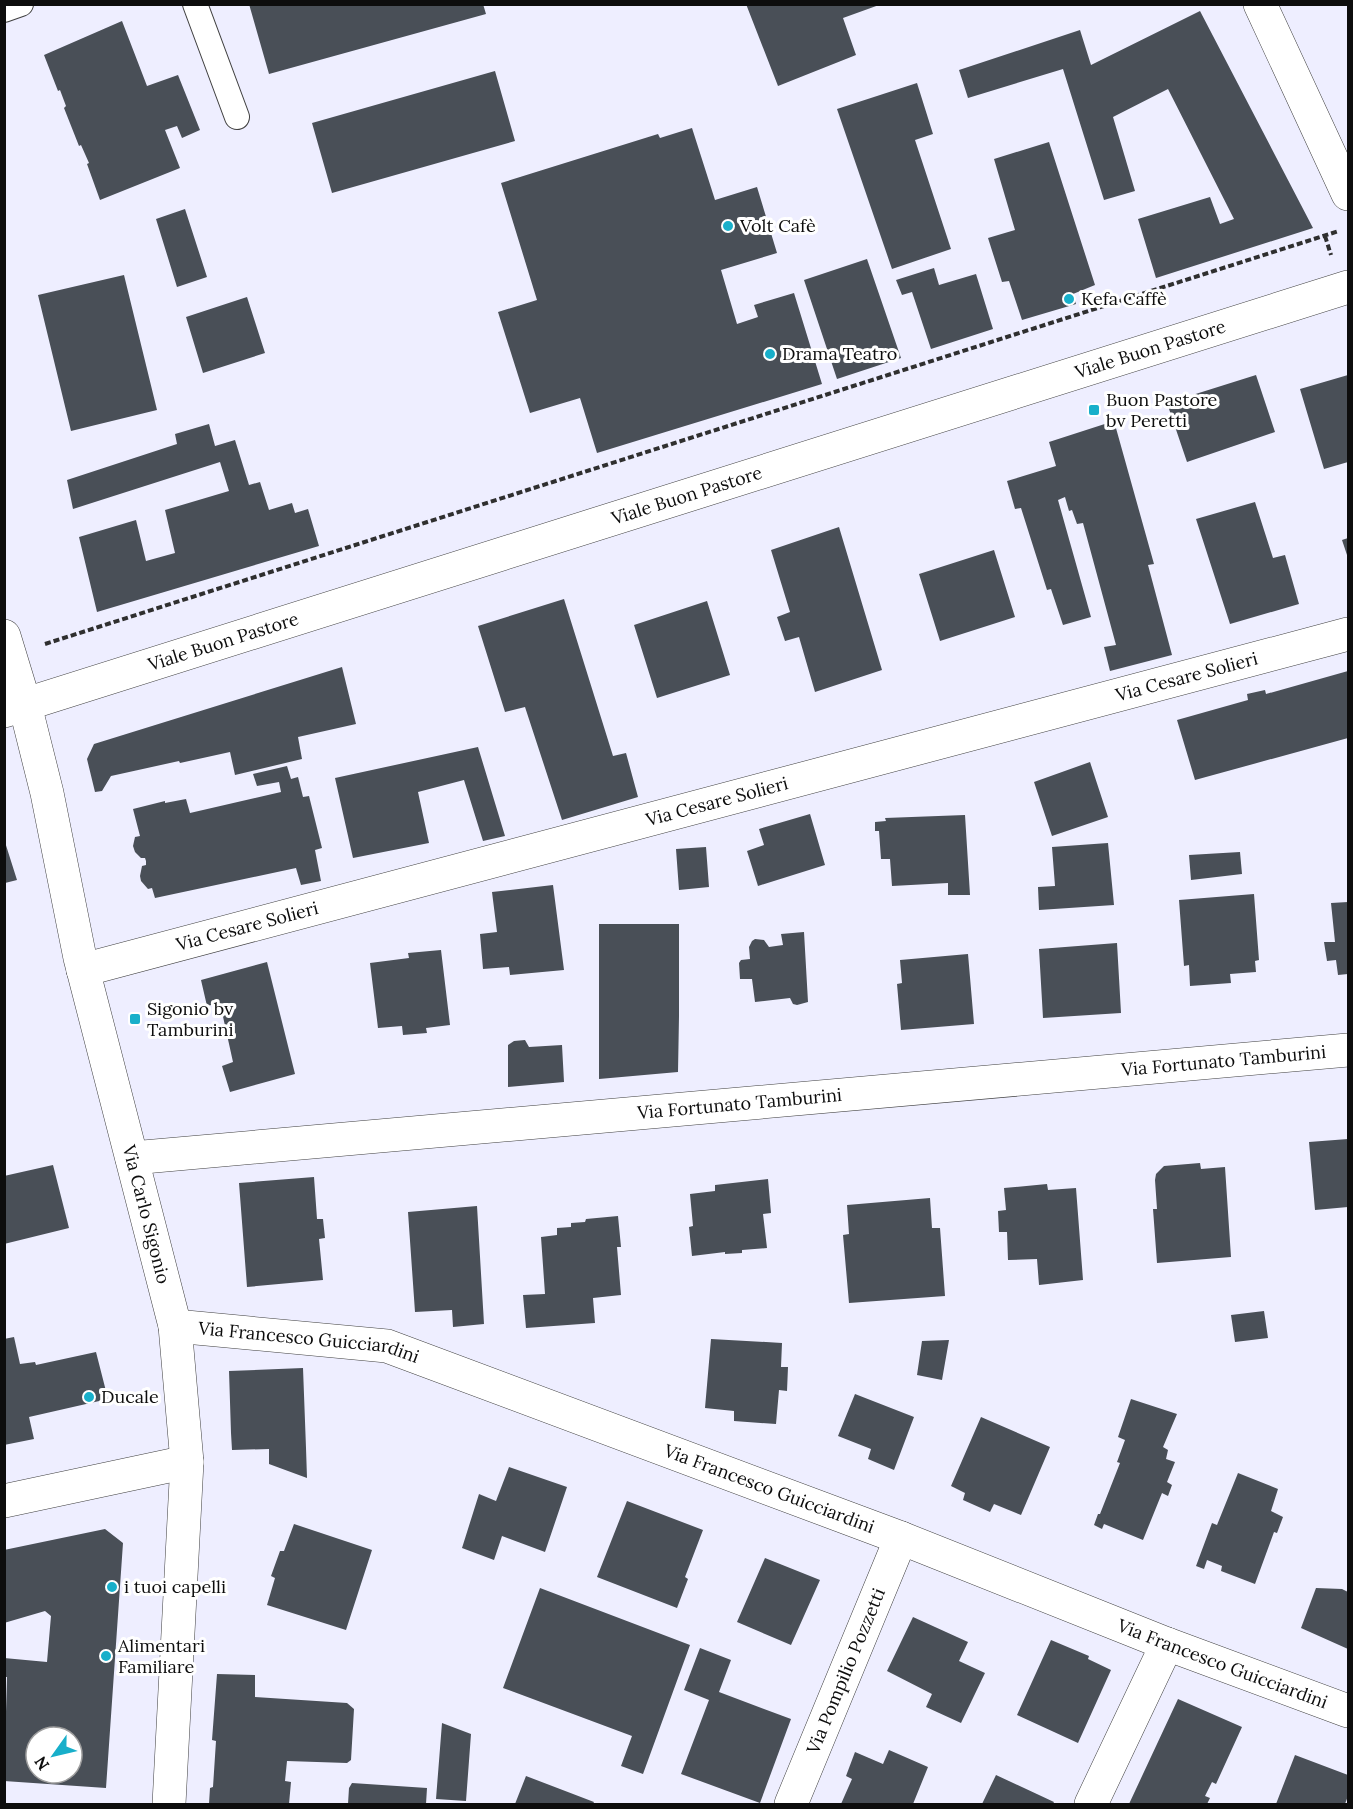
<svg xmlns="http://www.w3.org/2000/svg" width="1353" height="1809" viewBox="0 0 1353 1809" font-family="Lora,serif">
  <rect width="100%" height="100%" fill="#eef"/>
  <path fill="#494f57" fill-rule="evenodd" d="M249,4h234l3,10 -217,60z
    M746,4h133v1l-36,13 13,37 -78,31z
    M1200,11l113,217 -157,50 -18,-59 72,-22 10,27 14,-5 -66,-130 -55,28 22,74 -31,9 -41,-131 -95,29 -9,-28 121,-40 11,35z
    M122,21l25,65 31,-11 22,55 -18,8 -5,-12 -12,4 15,38 -80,32 -13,-36 2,-1 -8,-18 -2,1 -15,-38 2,-2 -6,-16 -2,1 -14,-36z
    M495,71l20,70 -183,52 -20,-70z
    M917,83l16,51 -18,6 36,109 -59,20 -55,-160z
    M692,128l23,72 42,-13 20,66 -56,17 16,54 21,-7 -4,-12 40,-12 28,91 -225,69 -17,-55 -50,15 -32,-101 39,-12 -36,-117 157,-49 2,4z
    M1049,142l46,143 -22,9 3,10 -54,16 -13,-39 -7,1 -14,-44 27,-8 -21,-71z
    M185,209l22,68 -30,10 -21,-68z
    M867,259l34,99 -64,21 -33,-99z
    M934,268l5,17 37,-11 17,55 -62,20 -19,-57 -10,3 -6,-15z
    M124,275l33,135 -86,21 -33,-136z
    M247,297l18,56 -62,20 -17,-56z
    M1256,375l19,57 -88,30 -20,-59z
    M1348,375v87l-24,7 -24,-80z
    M1114,421l40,143 -6,1 24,90 -62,16 -6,-24 12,-2 -33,-122 -6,1 -5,-14 -3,1 -4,-14 -7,3 33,117 -28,8 -12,-36 -4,1 -26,-82 -6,1 -8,-28 49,-15 -7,-24z
    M209,424l6,22 20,-6 14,45 11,-3 9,28 23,-7 3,10 13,-4 11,37 -222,66 -18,-75 57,-17 10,41 29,-8 -10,-43 64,-19 -9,-29 -147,47 -6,-29 110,-36 -2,-10z
    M1255,502l18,56 12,-3 14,49 -69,20 -34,-105z
    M839,527l43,143 -67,22 -16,-55 -14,4 -8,-24 13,-5 -19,-62z
    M1348,538v20l-6,-18z
    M994,550l21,67 -75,24 -21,-67z
    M564,599l49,157 13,-3 12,44 -76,23 -37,-113 -20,5 -27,-86z
    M707,601l23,74 -73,23 -23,-73z
    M342,667l14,57 -58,13 4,22 -67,16 -5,-23 -50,11 -1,-2 -68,15 -9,15 -7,1 -8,-33 7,-15z
    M1348,671v67l-153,42 -18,-60 71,-20 -1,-6 18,-4 1,4z
    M478,747l27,89 -22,5 -19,-61 -46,12 11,51 -76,15 -18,-80z
    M1090,762l18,55 -56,19 -18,-54z
    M287,766l4,13 7,-2 5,20 6,-1 13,52 -7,2 6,31 -20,4 -5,-17 -141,30 -3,-10 -4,1 -7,-8 -1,-5 2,-10 4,-1v-4l-1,-3h-4l-6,-6 -2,-6 2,-9 5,-1 -7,-27 32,-8v2l21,-4 4,14 91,-21 -2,-10 -22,4 -4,-12z
    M810,814l15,51 -67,21 -11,-35 17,-6 -5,-16z
    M965,815l5,80h-22v-12l-56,3 -2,-27h-9l-2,-28h-4v-9l11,-1 -1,-3z
    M4,839l13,41 -12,3 -1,-2z
    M1108,843l6,62 -75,5 -1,-23 17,-1 -3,-39z
    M706,847l3,40 -30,3 -3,-41z
    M1240,852l2,22 -51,6 -2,-25z
    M553,885l11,85 -54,5 -1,-8 -26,2 -3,-35 17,-2 -5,-40z
    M1254,894l5,66 -4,1 1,11 -26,2 1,9 -41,3 -1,-21 -5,1 -5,-66z
    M1348,902v72l-10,1 -2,-15 -9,1 -3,-19h11l-4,-39z
    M599,924h80v92l-1,56 -79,7z
    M804,932l4,70 -11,3 -4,-1 -3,-6 -35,4 -3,-23h-12l-1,-16 2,-3 9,-1 -1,-12 3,-6 3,-2 9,1 5,7 14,-2 -2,-11z
    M1117,943l4,70 -78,5 -4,-69z
    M441,950l9,75 -24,3 1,5 -24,2 -1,-9 -24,2 -8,-65 39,-5 -1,-5z
    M968,954l6,70 -73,6 -4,-46 5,-1 -2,-23z
    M267,962l28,112 -65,18 -8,-26 11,-4 -13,-59 -13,3 -6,-26z
    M525,1040l4,7 33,-2 2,37 -56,5v-42l6,-4z
    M1348,1139v68l-33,3 -6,-68z
    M1200,1163l1,6 24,-2 6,90 -74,6 -4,-54h4l-2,-29 1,-6 8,-8z
    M53,1165l16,63 -65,16v-68z
    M314,1177l3,42h6l2,19 -6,1 4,41 -76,7 -8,-104z
    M768,1179l3,34 -8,1 4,34 -25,2v3l-17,1v-2l-33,4 -3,-29 4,-1 -3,-32 25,-3v-6z
    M1047,1184l1,6 28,-2 7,92 -44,5 -2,-26 -29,1 -1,-28h-8l-1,-21 8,-1 -2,-22z
    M930,1198l2,30h8l5,68 -96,7 -6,-68 6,-1 -2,-29z
    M477,1206l7,118 -31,3 -1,-17 -37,2 -7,-100z
    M618,1216l3,31h-4l4,48 -28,3 2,25 -69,5 -3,-33 22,-1 -4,-57 16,-2v-7l14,-1v-4l14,-1 1,-3z
    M1264,1311l4,27 -33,4 -4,-27z
    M14,1337l6,27 15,-2 1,3 60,-13 12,47 -79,18 5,22 -30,6v-106z
    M711,1339l71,4 -1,24h7l-1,24 -8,-1 -3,34 -42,-3v-10l-29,-3z
    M949,1340l-7,40 -25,-5 5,-34z
    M303,1368l3,80 1,30 -38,-14v-15l-37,1 -1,-17 -2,-62z
    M855,1394l59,23 -20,53 -26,-11 3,-10 -33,-13z
    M1131,1399l46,15 -14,33 5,3 -2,9 9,3 -8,20 5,3 -4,11 -6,-3 -19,47 -39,-16 -2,5 -8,-4 4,-11h2l20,-51 -3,-1 8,-22 -7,-3z
    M981,1417l69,30 -29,68 -27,-11 -4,8 -27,-12 2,-7 -14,-7z
    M509,1467l58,20 -22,65 -43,-16 -8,24 -32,-12 17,-54 17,7z
    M1238,1473l40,16 -7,22 12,6 -6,16 -3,-1 -19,52 -34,-13 1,-5 -15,-6 -3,9 -8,-3 16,-43 5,2z
    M627,1501l76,29 -18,47 3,2 -11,29 -80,-31z
    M294,1524l78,26 -26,80 -79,-25 8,-27 -4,-2 9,-25h4z
    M105,1529l18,14 -17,245 -102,-7 3,-104h-3v-19l43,4 4,-46 -6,-5 -41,12v-73zM36,1737h36v36h-36z
    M765,1558l55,22 -29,65 -54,-23z
    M540,1588l150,57 -47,129 -22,-8 11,-30 -129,-48z
    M1316,1588l26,1 6,3v57l-47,-21z
    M913,1617l55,25 -9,19 26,12 -24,50 -35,-16 6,-13 -45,-23z
    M1051,1640l38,16 -1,3 23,11 -33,73 -61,-28z
    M700,1648l31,12 -12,32 72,27 -31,84 -79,-29 28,-74 -25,-10z
    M217,1674l38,1v22l92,6 7,6 -3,51 -4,3 -60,-2 -2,20 6,1 -2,22h-80l1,-16 3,-1 3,-46 -4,-1z
    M1178,1699l64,28 -26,57 -4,-2 -7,14 5,2 -3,6h-78z
    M442,1723l29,11 -5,67 -30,-2z
    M889,1750l39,17 -15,37h-72l11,-25 -6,-3 9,-24 28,12z
    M1295,1755l53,20v21l-3,8h-69z
    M996,1775l58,27 -1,2h-71z
    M526,1776l68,26 -1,2h-78z
    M352,1783l75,5 -1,16h-78l1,-16z"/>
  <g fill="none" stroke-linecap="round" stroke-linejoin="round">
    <g stroke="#404040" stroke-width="26">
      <path id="service" d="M195,4l42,113
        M4,10l17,-6"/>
    </g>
    <g stroke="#404040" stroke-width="34">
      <g id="minor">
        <path d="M1260,4l88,190"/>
        <path id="s1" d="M83,970l1265,-336"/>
        <path id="s2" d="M132,1158l1216,-108"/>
        <path id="s3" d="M175,1326l212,20 514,192 266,106 181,67"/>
        <path d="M4,1501l183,-39"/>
        <path id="s4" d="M791,1804l110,-266"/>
        <path d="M1091,1804l76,-160"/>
      </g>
    </g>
    <g stroke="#404040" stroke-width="34">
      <g id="tertiary">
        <path id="s5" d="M4,636l21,69 22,88 33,165 95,368 12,136 -18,342"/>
        <path id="s6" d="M4,711l1344,-424"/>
      </g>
    </g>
    <path stroke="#2f2f2f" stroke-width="4" stroke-dasharray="6 3" stroke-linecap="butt" d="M1325,236l6,19
      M45,644l1294,-413"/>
    <use href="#service" stroke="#fff" stroke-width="24"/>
    <use href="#minor" stroke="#fff" stroke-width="33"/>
    <use href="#tertiary" stroke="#fff" stroke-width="33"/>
  </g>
  <g fill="#18afca" stroke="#fff" stroke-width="2">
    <circle cx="728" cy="226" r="6"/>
    <circle cx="1069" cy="299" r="6"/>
    <circle cx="770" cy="354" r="6"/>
    <rect x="1088" y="404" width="12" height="12" rx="3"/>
    <rect x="129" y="1013" width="12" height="12" rx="3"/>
    <circle cx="89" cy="1397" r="6"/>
    <circle cx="112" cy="1587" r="6"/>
    <circle cx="106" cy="1656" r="6"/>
  </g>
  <g text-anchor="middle" stroke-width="6" stroke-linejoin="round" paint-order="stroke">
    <g font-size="18" fill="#0d0d0d" stroke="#fff" text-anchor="start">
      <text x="740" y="232">Volt Cafè</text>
      <text x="1081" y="305">Kefa Caffè</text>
      <text x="782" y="360">Drama Teatro</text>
      <text x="1106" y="406">Buon Pastore<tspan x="1106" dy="21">bv Peretti</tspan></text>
      <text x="147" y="1015">Sigonio bv<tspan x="147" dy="21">Tamburini</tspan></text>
      <text x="101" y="1403">Ducale</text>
      <text x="124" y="1593">i tuoi capelli</text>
      <text x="118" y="1652">Alimentari<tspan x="118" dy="21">Familiare</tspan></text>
    </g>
    <g font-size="18" fill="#0d0d0d" stroke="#fff">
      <text dy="6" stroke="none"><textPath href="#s6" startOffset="1202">Viale Buon Pastore</textPath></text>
      <text dy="6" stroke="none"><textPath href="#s6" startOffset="716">Viale Buon Pastore</textPath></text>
      <text dy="6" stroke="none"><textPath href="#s6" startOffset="230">Viale Buon Pastore</textPath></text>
      <text dy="6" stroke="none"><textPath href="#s1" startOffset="1142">Via Cesare Solieri</textPath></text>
      <text dy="6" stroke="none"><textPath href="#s1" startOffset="656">Via Cesare Solieri</textPath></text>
      <text dy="6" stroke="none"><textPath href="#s1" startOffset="170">Via Cesare Solieri</textPath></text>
      <text dy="6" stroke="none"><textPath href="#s2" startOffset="1096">Via Fortunato Tamburini</textPath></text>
      <text dy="6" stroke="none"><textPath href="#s2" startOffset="610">Via Fortunato Tamburini</textPath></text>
      <text dy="6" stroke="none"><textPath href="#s5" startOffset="596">Via Carlo Sigonio</textPath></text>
      <text dy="6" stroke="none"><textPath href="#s3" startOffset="135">Via Francesco Guicciardini</textPath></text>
      <text dy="6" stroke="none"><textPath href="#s3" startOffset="621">Via Francesco Guicciardini</textPath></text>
      <text dy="6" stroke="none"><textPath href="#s3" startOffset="1107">Via Francesco Guicciardini</textPath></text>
      <text dy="6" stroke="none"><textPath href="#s4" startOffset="144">Via Pompilio Pozzetti</textPath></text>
    </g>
  </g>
  <rect width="1353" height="1809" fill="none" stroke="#0d0d0d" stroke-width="12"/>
  <g transform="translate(54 1755) rotate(236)"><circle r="28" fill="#ffffff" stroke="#9e9e9e" stroke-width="1.5"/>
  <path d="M0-4.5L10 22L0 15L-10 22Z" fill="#18afca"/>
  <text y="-9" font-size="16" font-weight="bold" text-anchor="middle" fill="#0d0d0d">N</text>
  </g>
</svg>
